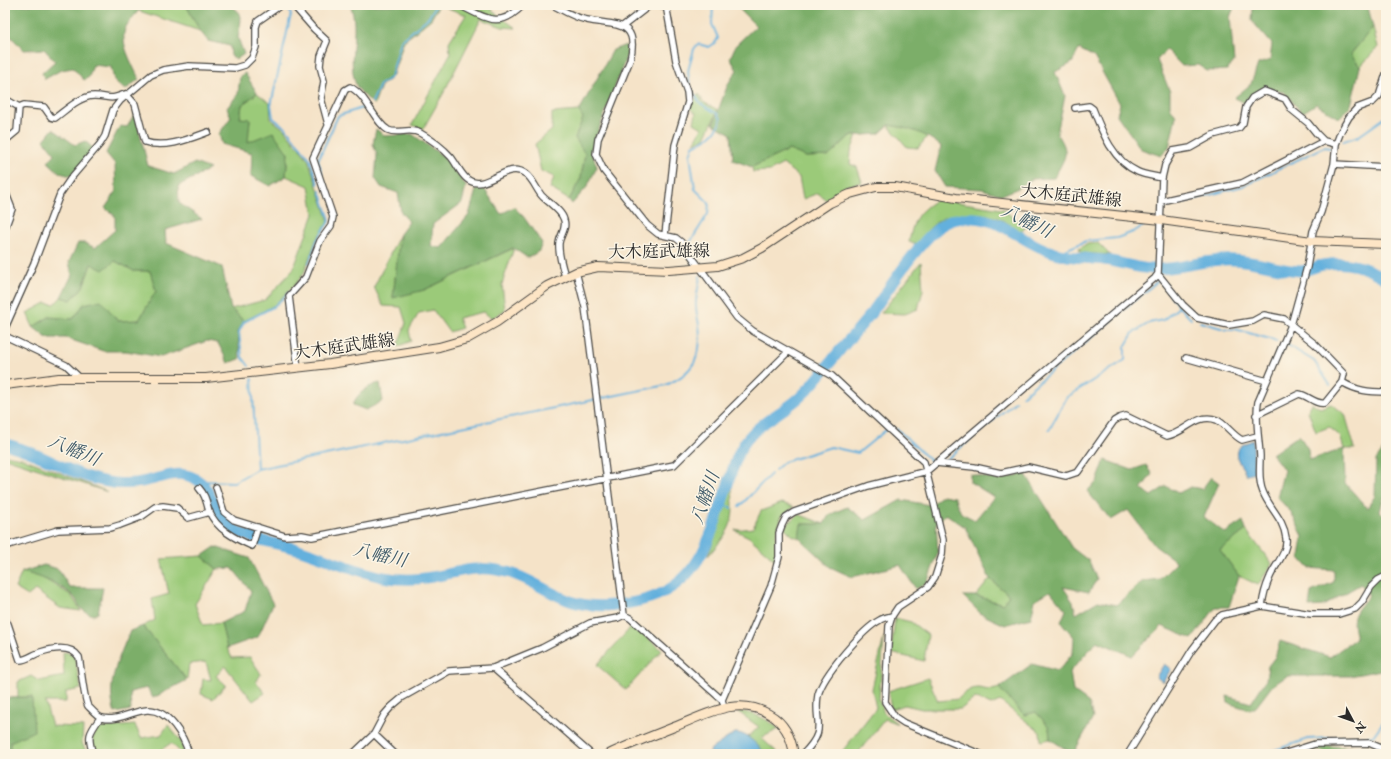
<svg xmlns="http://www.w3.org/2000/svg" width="1391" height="759" viewBox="0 0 1391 759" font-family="'IM FELL Double Pica','Noto Serif JP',serif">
  <rect width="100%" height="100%" fill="#fcf5e5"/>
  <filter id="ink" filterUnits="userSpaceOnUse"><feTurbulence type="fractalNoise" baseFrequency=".025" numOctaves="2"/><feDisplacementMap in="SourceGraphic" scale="8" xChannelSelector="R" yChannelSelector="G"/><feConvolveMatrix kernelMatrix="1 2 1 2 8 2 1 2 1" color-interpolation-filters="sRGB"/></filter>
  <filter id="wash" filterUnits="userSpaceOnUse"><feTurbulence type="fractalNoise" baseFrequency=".012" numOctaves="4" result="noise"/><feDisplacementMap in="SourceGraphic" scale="16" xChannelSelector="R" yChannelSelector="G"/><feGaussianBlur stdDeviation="0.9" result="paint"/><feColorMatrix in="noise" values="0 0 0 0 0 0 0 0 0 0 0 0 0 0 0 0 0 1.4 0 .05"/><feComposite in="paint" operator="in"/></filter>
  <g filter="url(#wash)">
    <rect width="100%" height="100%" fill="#f5e3c8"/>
    <path fill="#9bca79" stroke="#637a52" d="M142,5h44l14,26 -61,-20z
      M440,5h54l-2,6 24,17 -14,-1 -21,-8 -38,75 -20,35 -11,-4 38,-71 -1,-12 17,-27z
      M1373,27l5,20 -18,20 -10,-13z
      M257,93l13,10 1,16 13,10 24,30 21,62 -13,19 -12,33 -9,12 -22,21 -29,15 -13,-12 34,-9 28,-30 21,-56 -5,-28 -23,-10 2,-23 -41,-10 3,-23 -10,-2 2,-13z
      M699,94l4,8 15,8 -13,28 -11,5 8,-15 -8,-5 2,-10 -8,-6z
      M579,111l4,7 -8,20 10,15 -4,25 -12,22 -19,-12 4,-11 -13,-6 -6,-27 17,-14v-17z
      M888,125l24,4 16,7 -10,12 -11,-1z
      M850,136h7l-6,15 -1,13 7,3 5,15 -20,5 -16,13 -8,-7 -15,6 -4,-22 -16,-13 -13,7 -17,1 -1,-5 37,-17 17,7 23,-1z
      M938,199l70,11 -1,3 19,14 -5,5c-9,-6 -17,-12 -27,-15 -12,-5 -43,-5 -54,3 -10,6 -16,16 -23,25l-8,-3c5,-24 8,-30 29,-43z
      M400,234l-7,63 31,-7 90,-42 -12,36 3,26 -13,8 -9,-6 -25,6 4,10 -13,4 -16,-22 -14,3 -10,17 2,11 -14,6 9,-24 -5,-16 -18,-1 -9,-19z
      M1098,243l12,12 -29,-2 -2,-4 7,-5z
      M115,261l19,10h16l6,20 -17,29 -21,1 -34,-17 -11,15 -24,-2 -16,10 -6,-14 19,-10 9,1 6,-7 10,3 12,-13 8,-23z
      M921,262l2,28 -5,19 -13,5 -24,-1z
      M1312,403l8,5 11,-4 14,10 10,35h-11l-4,-13 -11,-9 -13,5 -8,-21z
      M5,455l17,3 86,34 -103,-34z
      M732,487c3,37 0,41 -24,69z
      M782,503l12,4 -12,9 -6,18 -1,26 -26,-23 -14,-7 18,-2 8,-17z
      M798,514l26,10h-23l-2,14 -7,-3 -8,-8z
      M1246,530l26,34 -14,21 -19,-9 -19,-26z
      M202,556l15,13 -22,35 8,21 18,-2 6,25 5,10 18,-1 11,17 -5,8 9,11 -12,8 -28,-35 -9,10 10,9 -13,14 -12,-5 2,-15 8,1 -5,-18 -17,2 -2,16 -44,-54 12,-6 -3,-21 17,-5 -8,-35z
      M22,572l19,5 30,18 10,16 -21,-3 -25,-18 -7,6 -13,-8z
      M990,579l19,16 -6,9 -27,-8z
      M895,618l16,4 17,13 -4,26 -33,-8z
      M633,625l29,25 -36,40 -29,-25z
      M884,637l-5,63 5,13 14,11 -13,-5 -28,35h-17l36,-46 -4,-19z
      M63,652l11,2 7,35 -15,3v10h-21l7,24 31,1 -1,16 6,11h-78v-12l22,-45h-14v-15l13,-6 8,5 25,-5z
      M928,678l10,23 20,-2c22,-21 23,-4 41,-11l25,27 12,-3 13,15 1,12 -9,2 -1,-9 -40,-31 -9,4 -16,-7 -14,11h-39l-17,-4 -14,4 -3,-18z
      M737,711c17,2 29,7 42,18l-18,9 16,14 -1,2h-10l-18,-17 11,-10z
      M135,725l6,13 20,-3 7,-10 13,16 3,13h-2l-11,-11 -16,11h-60l-3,-14 5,-12z
      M1371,746l15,8h-36l-1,-7z"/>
    <path fill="#7cae69" stroke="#546c4a" d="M5,5h137c-4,8 -11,13 -15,20 -10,15 6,40 12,54l-14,11 -11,-10 -3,-13 -18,-2 -4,12 -5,3 -11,-12 -12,2 -16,9 -3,-6 13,-12 -11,-12 -20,1 -15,-15h-4z
      M186,5h44l8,6 3,9 -3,18 6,16 -7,5 -6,-3 -1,-10 -22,-5 -8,-10z
      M350,5h89l-8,14 -27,22 -12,36 -11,9 -7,19c-5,-5 -13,-12 -17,-18 -12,-26 4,-57 -7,-82z
      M742,5h493l-5,12 4,45 -7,8 -20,1 -9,-6 -16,1 -16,-16 -9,10 13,32v15l6,9 -7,31 -8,9 -20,-7 -24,-34 3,-11 -26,-47 -15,-8 -7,14 -17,9 10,24 -8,37c14,21 8,24 -3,45l-22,1 -16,10 -14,6 -20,-6 -37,-2 -10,-16 6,-25c-18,-14 -30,-17 -52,-21l-10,9 -29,2 -21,20 -23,1 -17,-7 -37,17 -19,-7 -2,-26 -18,-10 15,-40 9,-14 -7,-12 6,-13 20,-19 -16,-16z
      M1253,5h133l-18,2 5,20 -22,27 9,13 -9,38 -12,13 -23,-14 -14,9 -18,-21 -23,-3 -16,14 -11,-5 17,-14 7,-20 12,-4 2,-16 -20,-23z
      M626,45l1,10 -36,95 6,17 -10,20 -15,17 -3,-4 12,-22 4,-24 -10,-16 8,-20 -4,-7 34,-61z
      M245,73l12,20 -15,12 -2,13 10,1 -2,23 25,-10 15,21 -2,23 -16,10 -19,-10 1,-23 -30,-9 -3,-10 12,-17 -4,-9 11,-14 2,-18z
      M135,114l13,52 26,8 21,-11 15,6 -32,17 1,17 23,16 -37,11 1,13 56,24 9,42 13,12 -6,11 2,27 -12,4 -10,-20 -11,-2 -46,16 -35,-6h-23l-37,-13h-19l-14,-11 16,-10 24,2 11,-15 17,-4 17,21 21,-1 17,-29 -6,-20h-16l-19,-10 -12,9 -12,-6 -8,23 -12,13 -10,-3 11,-22 -3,-13 9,-19h7l10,5 20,-18v-14l-10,-8 11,-16 -1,-28 -9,-11 14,-27 7,1z
      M53,129l22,16 10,-4 9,8 -23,27 -11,-3 -12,-11 7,-8 -11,-14z
      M376,129l9,7 27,-2 35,25 19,27 -4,17 -29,21 -2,22 10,2 28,-33 7,-25 7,-3 18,27 13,-7 9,9 19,27 -3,8 -11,7 -15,-10 -89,42 -31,8 7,-64 9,-12 -8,-10 -3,-19 -17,-6 -6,-9 2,-23 -4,-11z
      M380,383l3,18 -17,9 -13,-5c3,-11 16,-20 27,-22z
      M1299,435l9,14 1,11 35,-11 1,34 22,25 8,-12 1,-36 10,-14v53l-3,-1 -3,14 6,6v151l-36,7h-63l-15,10 -16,21 -6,3 -22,-7 -1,-7 24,7 15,-23 2,-14 7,-9 5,-16 50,16 26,-19c-7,-23 0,-26 13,-43l-8,-11 -38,22 -14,1 2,-15 23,-10v-12l-25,-2 -9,-10 3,-22 -12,-24 -14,-15 7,-27 -12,-16z
      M1105,460l27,10 14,-5 6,9 -11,15 10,7 15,-10 12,7 13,-6 11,2 9,-12 8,6 -15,34 21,16 18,-12 3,9 -26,20 19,26 -10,31h-13l-24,32 -30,-13 -30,30 -35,-15 -27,31 3,19 16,12 4,15 -20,36 -23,-15 -1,-12 -13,-15 -12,3 -25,-27 33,-24 26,7 15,-18 1,-16 -13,-15 5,-12 -16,-19 -15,9 -4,18 -26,7 -24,-11 -18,-18h13l27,8 6,-9 -19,-16 -25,-52 -19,-13 -10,9 2,30 -11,30 -11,6 -16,-24 -48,12 -22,-10 -31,-29 2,-14h23l5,-9 18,-8 18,13 36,-20 29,5 13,-10 11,2 7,16 14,7 19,-23 -24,-15v-8l29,6 26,-7 47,75 17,13 8,18 -8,13 -26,-5 10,15 3,12 22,-13 18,4 27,-24 17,-2 17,-17 -22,-16 -27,-36 -17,10 -24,-29 10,-9z
      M215,547l34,11 24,46 -15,33 -31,11 -6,-25 24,-12 6,-20 -19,-23 -15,1 -15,-13z
      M44,565l14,4 12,19h33l-5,25 -5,2c-19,-7 -11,-11 -22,-21 -14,-11 -32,-18 -49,-22z
      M143,626l44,54 -34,18 -6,-10 -17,4 1,18 -16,3c-10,-29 4,-55 15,-82z
      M32,697l2,34 -24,11v12h-5v-56z
      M1314,745l35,2 1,7h-20l-13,-4 -10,4h-19z"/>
    <path fill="#64b0dd" stroke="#486e84" d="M1253,440l1,33 -7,2c-12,-19 -18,-26 6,-35z
      M1164,664l7,5 -8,13 -7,-5z
      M735,733c12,-1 23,13 31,21h-57l2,-5z"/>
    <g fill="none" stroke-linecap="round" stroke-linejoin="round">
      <path stroke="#64b0dd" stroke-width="2" d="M287,8l4,6 -20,91 2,13 13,10 24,31 8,25
        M372,102l8,-17 11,-8 10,-36 28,-24 7,-12
        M1343,141l16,-5 27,-19
        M322,173l-4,-13 20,-44 27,-9
        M1165,207l78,-21 81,-39 6,1
        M689,244l19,-30 1,-11 -14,-14 -5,-34 3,-9c13,-6 25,-13 28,-27l-3,-5 -17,-10 -11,-16 -2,-17 6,-22 4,-5 11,3 6,-4 3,-5 -6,-14 1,-19
        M1056,254l30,-13 31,-3 16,-6 12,-7
        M309,263l8,-23 13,-20 -10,-29
        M1166,288l13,19 12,12
        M1200,322l28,8 7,-1 42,12
        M1286,344l28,17 16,24
        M249,366l-7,-9 -3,-25 5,-10 29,-15 16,-14
        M252,379l5,90
        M1022,396l138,-117
        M897,429l34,32
        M1049,430l18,-33 58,-37v-13l8,-14 16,-10 14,-3 16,-13
        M946,460l70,-59
        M775,470l9,-8 47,-15 27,6 28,-23
        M200,481l34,1 23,-13 409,-84c28,-12 37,-30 33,-60 -1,-7 -4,-17 -3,-24 1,-9 3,-16 4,-25
        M721,504l11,4
        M739,507l32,-33
        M1263,754l45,-15 65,-3 13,-18"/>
      <path stroke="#64b0dd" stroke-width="11" d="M5,444c37,8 71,35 109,39 11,1 21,1 32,-2 18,-4 31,-11 48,-3 20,10 17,33 33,46 20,17 53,19 77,27 27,9 51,20 79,26 16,3 33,3 49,0 24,-4 40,-11 65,-7 29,4 49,23 76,32 17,5 40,4 57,1 69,-11 79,-63 98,-119 4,-13 8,-27 15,-39 14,-22 38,-31 56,-47 15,-13 26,-29 38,-44 10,-13 22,-25 32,-38 19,-24 58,-92 87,-97 43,-8 61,23 99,34 15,5 32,5 49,7 16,2 32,8 48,9 28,1 55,-11 82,-9 22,1 44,10 66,11 9,0 15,-5 23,-6 24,-5 43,2 63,14"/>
    </g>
  </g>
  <g filter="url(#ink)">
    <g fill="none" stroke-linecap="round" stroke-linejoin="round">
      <g stroke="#494743" stroke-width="8">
        <path id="street" d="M293,5l21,24 13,12 -6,15 -1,10 4,15 -3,17 7,26
          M459,5c27,13 40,25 64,0
          M553,5c11,6 22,13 34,15 29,6 53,0 43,40l-32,79 -2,15 8,17 43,54 11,9 18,4 5,4 56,76 16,13 79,45 92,86 19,78 -1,15 -7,22 -7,10 -30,20 -6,9 -3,10 -4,76 10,15 9,6 76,31
          M657,5l8,2
          M623,26l27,-21
          M126,94l9,10 10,38c20,7 44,-3 63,-10
          M5,99l14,8
          M19,107l5,-2 20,2 7,10 4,1c11,-8 25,-22 39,-22 16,0 14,5 31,-2
          M1075,108l14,-2 4,3c9,23 20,52 45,63 7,3 16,4 24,6
          M5,141l12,-10 2,-24
          M1334,164l52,3
          M5,191l7,18 -7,19
          M1161,201l81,-18 82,-42
          M665,235l10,-90 13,-43 -1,-10 -11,-31 -10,-56
          M576,272l9,35 39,308
          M1158,274l25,31 14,13 32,7 24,-4 11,-6 20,4 31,25 29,30 -2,8 -17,21c-10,2 -17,-8 -26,-9l-43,21
          M5,328l29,-65 26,-69 11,-16 29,-34 5,-8 8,-26 7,-9 31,-26 12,-5 26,-4 46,2 10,-3 7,-7 4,-11v-20l2,-6 23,-16
          M5,336l61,29 14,13
          M1186,358l81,23
          M298,368l-9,-72 17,-19 14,-36 11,-15 2,-9 -20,-59 32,-68 5,-3c17,8 24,35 38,43 10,5 21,-3 32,3 9,5 23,15 31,24 5,6 9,16 16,22 18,15 40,-20 59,-5 7,5 10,15 16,22 7,7 20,15 22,24 3,9 -4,15 -5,23 -1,11 3,23 6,33
          M1342,382c15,9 27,10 44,10
          M936,463l38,4 27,6 27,-6 38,9 12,-4 36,-51 5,-3 7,-2 41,20c18,-3 30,-24 50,-16 10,5 15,15 25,20l15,-4
          M216,487l8,25 10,8 51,16 17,-1 10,2 362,-72 114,-113
          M199,488c7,8 7,13 10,23 7,18 27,28 43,35l6,-19
          M5,546l53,-16 52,-2 10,-3 21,-8 14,-10 8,-1 14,2 11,10 22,-6
          M1262,606c1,-10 4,-20 8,-29 5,-12 18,-25 16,-39 -2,-19 -17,-30 -23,-46 -5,-11 -3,-24 -3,-36 -1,-19 -5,-36 -2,-54l33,-77 16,-58 6,-36 8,-19 13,-48 2,-20 5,-13 8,-14 8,-9 16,-6 6,-6 7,-22
          M624,615l6,3 92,82 1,3
          M5,620l3,4 12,36c7,0 14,-6 21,-8 13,-4 30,-7 38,5 2,10 5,43 9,49 3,3 10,11 14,12 15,4 30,-7 45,-8 22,-1 37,27 42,44
          M493,668l98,86
          M722,700l49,-114 8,-29v-24l3,-8 4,-8 8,-5 74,-26 59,-15 228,-193 3,-4 4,-96 3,-13 8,-14 17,-3 23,-13 26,-7 4,-5 3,-16 6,-9 12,-7 21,8 7,11 16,13 9,11 7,7 12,3
          M374,734l21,20
          M93,754c-6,-18 -4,-21 7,-36
          M353,754l21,-20 10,-19 7,-8 12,-10 46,-26 44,-3 49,-20 48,-25 28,-5 6,-3
          M803,754c26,-26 10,-31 15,-59 5,-20 45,-66 62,-75 3,-2 8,-3 12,-4
          M1128,754l64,-104 23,-30 7,-5 40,-9 49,8h28l16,-5 7,-7 9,-15 7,-7 8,-4
          M1283,754l32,-10 54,-1 17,7"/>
      </g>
      <g stroke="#494743" stroke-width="10">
        <path id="secondary" d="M5,385l54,-7h147l124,-14 109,-17 28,-8 30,-17 50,-36 29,-14 22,-5 71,3 49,-4 25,-8 19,-10 68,-45 20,-9 26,-7h19l61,11 205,22 151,21 74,3
          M609,754c21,-10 43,-18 65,-27 31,-12 63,-32 95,-13 16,9 22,23 25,40"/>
      </g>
      <use href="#street" stroke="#fff" stroke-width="5.5"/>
      <use href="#secondary" stroke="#fde5c5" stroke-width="8"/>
    </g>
  </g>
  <g text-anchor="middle" stroke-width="3" stroke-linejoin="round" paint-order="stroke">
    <g font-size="17" fill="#2b2b2b" stroke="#fcf5e5">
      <text transform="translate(1071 195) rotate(6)" y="6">大木庭武雄線</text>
      <text transform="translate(659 251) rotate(-1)" y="6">大木庭武雄線</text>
      <text transform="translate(344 346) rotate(-8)" y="6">大木庭武雄線</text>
    </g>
    <g font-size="18" font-style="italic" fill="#3f5a69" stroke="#fcf5e5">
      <text transform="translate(1027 221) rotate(26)" y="6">八幡川</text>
      <text transform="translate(74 450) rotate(22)" y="6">八幡川</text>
      <text transform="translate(705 498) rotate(-71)" y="6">八幡川</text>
      <text transform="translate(380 555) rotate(13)" y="6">八幡川</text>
    </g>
  </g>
  <rect width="1391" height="759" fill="none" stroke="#fcf5e5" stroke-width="20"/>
  <g transform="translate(1353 721) rotate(131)" stroke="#fcf5e5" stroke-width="3" paint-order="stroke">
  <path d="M0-3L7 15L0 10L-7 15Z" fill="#2b2b2b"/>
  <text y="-6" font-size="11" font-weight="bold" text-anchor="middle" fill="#2b2b2b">N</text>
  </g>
</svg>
